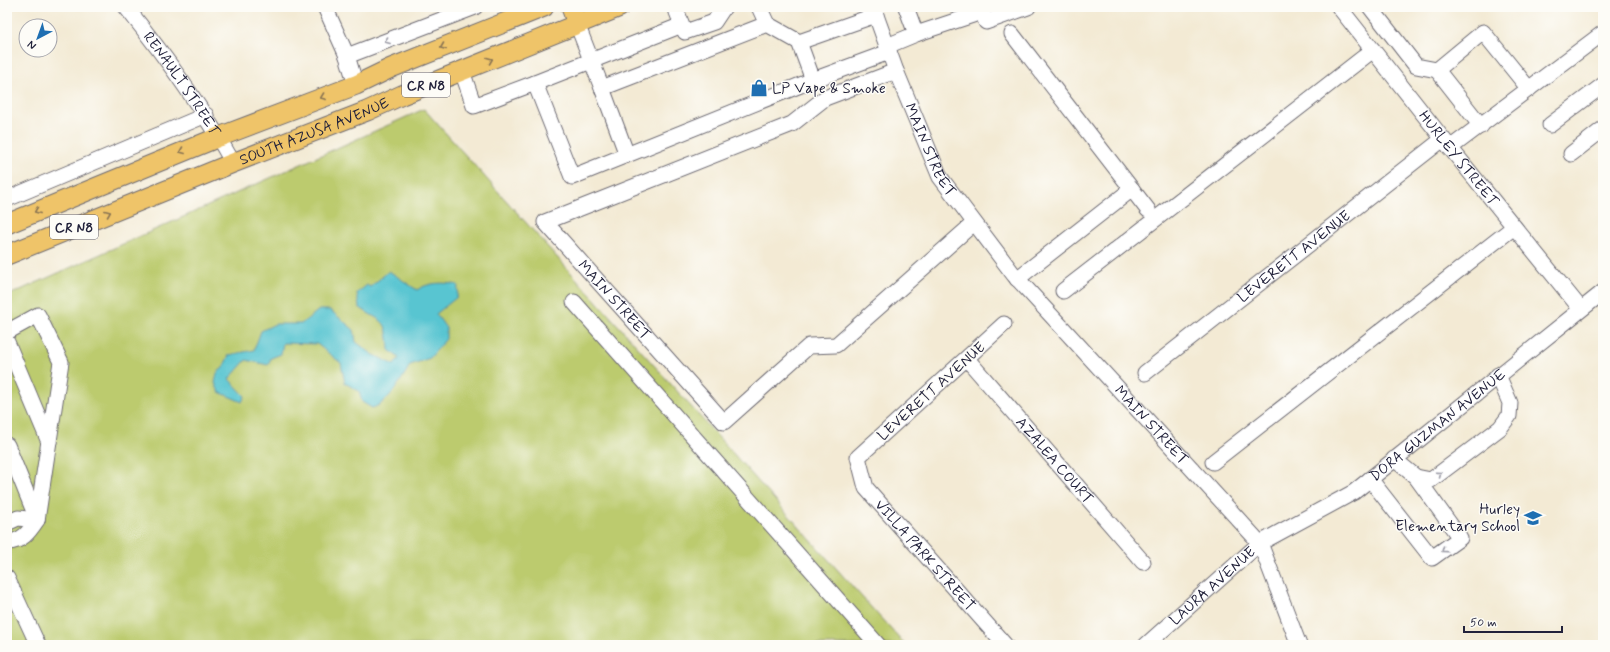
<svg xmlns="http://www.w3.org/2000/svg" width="1610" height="652" viewBox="0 0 1610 652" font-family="Mynerve,sans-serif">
  <rect width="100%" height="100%" fill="#fdfcf7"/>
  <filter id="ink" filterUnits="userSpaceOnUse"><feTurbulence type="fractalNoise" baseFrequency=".025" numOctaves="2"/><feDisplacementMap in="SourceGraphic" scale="8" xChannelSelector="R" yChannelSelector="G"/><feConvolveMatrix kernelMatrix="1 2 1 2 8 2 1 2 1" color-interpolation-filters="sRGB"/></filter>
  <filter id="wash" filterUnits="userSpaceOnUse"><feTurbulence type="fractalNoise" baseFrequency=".012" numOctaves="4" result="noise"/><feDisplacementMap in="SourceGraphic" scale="16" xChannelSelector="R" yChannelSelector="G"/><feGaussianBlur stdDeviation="0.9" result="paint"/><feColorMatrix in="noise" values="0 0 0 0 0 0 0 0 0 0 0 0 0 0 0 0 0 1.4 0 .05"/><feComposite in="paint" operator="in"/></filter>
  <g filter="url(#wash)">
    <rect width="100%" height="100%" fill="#f3ead4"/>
    <path fill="#bccb6e" stroke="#6f7654" d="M424,109l481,536h-894l-4,-9v-340z"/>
    <path fill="#59c5d1" stroke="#3e7486" d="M389,271l28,19c11,-8 28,-8 41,-5l-1,12 -21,17 10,14v11l-16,19 -20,7c-8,14 -22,39 -38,43l-10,-6 -3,-11 -14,-8 -4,-20 -24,-19 -34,-1 -2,11 -10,4 -3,7 -22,-5 -17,19 16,17 -3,6 -23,-10 -4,-9 2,-10 6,-5 6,-13 25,-5 7,-19 14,-7h26l18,-14h11l24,20 2,12 16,12 22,11 5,-7 -10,-8c-2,-35 -7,-26 -30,-43l-2,-14 10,-8 3,2z"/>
  </g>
  <g filter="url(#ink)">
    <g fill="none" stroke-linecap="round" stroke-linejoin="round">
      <g stroke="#6b6871" stroke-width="17">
        <g id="minor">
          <path id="s1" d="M126,7c40,50 76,100 107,156"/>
          <path d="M325,7l22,49 9,29"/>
          <path d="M759,7l8,17 32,18 14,38 76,-28"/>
          <path id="s2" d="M873,7l23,64 44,106 74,98 246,268 39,102"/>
          <path d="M980,7l6,15 42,-15"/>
          <path id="s3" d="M1339,7l104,132 137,169"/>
          <path d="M1370,7l46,59 21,4"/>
          <path d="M577,24l25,64"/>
          <path d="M685,32l29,-10 10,-15"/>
          <path d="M916,34l66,-22"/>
          <path d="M1012,34l136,176"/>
          <path d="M799,42l77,-27"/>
          <path d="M887,46l29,-12 -10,-27"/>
          <path d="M347,56l128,-49"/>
          <path d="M462,71l12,35 61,-23 37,94 241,-97"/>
          <path id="s4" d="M896,71l-71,27 -33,26 -247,98 179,200 85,-76 27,-1 138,-122"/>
          <path d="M535,83l147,-58 -7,-18"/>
          <path d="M1550,125l53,-40"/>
          <path d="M1481,126l-44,-56 46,-38 46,57"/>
          <path d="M1450,148l153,-115"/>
          <path d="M1571,154l32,-25"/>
          <path d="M627,155l-25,-67 165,-64"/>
          <path d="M7,199l199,-84"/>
          <path d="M1017,279l115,-90"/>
          <path d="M1063,291l310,-241"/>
          <path d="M574,302l304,343"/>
          <path id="s5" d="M1004,324l-146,133 8,31 139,157"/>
          <path d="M7,332l31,-17 23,47 -24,158"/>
          <path d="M7,342l42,100"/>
          <path id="s6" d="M967,359l176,203"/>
          <path id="s7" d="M1145,373l298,-234"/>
          <path d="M7,445l30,74"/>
          <path d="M1394,459l22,18 15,3 69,-52 9,-12 1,-13 -12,-28"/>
          <path d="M1213,462l301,-235"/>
          <path d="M1370,479l62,79 28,-20 -44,-61"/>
          <path d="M7,523l11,-5 19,2c-8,12 -15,22 -30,22"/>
          <path d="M7,578l31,67"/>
          <path id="s8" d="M1146,645l114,-102 94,-51 249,-200"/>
        </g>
      </g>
      <g stroke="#6b6871" stroke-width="21">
        <g id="major">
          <path d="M571,7l6,17"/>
          <path d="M7,224l212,-87 137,-52 35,-17 153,-61"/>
          <path id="s9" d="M7,255l226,-92 134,-52 35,-16 218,-88"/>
        </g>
      </g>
      <use href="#minor" stroke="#fff" stroke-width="15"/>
      <use href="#major" stroke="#efc469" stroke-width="19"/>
    </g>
    <defs><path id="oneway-chevron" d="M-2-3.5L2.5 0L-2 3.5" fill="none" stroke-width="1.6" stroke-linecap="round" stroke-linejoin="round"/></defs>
    <g stroke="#9c9ca7">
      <use href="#oneway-chevron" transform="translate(387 41) rotate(159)"/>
      <use href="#oneway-chevron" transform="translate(1439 474) rotate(-37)"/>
      <use href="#oneway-chevron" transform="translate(1444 550) rotate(144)"/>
    </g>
    <g stroke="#887352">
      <use href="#oneway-chevron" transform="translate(443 47) rotate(158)"/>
      <use href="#oneway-chevron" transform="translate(490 60) rotate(-22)"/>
      <use href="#oneway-chevron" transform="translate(323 97) rotate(159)"/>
      <use href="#oneway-chevron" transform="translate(182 151) rotate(158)"/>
      <use href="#oneway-chevron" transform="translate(37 211) rotate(158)"/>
      <use href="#oneway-chevron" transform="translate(108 213) rotate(-22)"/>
    </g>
  </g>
  <defs>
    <g id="shop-bare" transform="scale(1.38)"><path d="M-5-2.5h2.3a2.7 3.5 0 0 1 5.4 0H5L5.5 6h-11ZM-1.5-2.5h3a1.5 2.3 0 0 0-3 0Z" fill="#1f6fb2" stroke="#fdfcf7" stroke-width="2.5" paint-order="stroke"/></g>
    <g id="school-bare" transform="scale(1.38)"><path d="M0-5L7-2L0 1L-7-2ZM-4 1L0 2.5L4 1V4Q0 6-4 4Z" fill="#1f6fb2" stroke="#fdfcf7" stroke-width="2.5" paint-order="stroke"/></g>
  </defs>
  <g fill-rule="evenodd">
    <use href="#shop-bare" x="759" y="88"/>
    <use href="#school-bare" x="1533" y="518"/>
  </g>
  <g text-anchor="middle" stroke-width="3" stroke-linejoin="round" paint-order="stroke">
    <g fill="#fdfcf7" stroke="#646373" stroke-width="1">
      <rect x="402" y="73" width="48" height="24" rx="3"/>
      <rect x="50" y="215" width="48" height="24" rx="3"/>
    </g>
    <g font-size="14" font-weight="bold" fill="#22223b">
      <text x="426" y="90">CR N8</text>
      <text x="74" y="232">CR N8</text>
    </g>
    <g font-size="15" fill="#22223b" stroke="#fdfcf7">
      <text dy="5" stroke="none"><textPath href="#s1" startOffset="95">RENAULT STREET</textPath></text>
      <text dy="5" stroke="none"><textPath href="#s9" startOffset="331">SOUTH AZUSA AVENUE</textPath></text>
      <text dy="5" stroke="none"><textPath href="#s2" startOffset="154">MAIN STREET</textPath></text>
      <text dy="5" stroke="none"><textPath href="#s3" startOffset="193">HURLEY STREET</textPath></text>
      <text dy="5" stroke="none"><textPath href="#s7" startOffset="189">LEVERETT AVENUE</textPath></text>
      <text dy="5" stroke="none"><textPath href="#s4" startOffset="488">MAIN STREET</textPath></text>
      <text transform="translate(931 391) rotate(-42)" y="5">LEVERETT AVENUE</text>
      <text dy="5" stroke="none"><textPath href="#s2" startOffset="509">MAIN STREET</textPath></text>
      <text dy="5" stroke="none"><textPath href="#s8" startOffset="367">DORA GUZMAN AVENUE</textPath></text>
      <text dy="5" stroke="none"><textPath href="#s6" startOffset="134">AZALEA COURT</textPath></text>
      <text dy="5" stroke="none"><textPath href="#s5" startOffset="319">VILLA PARK STREET</textPath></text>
      <text dy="5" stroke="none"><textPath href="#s8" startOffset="89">LAURA AVENUE</textPath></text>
    </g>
    <g font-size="15" fill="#22223b" stroke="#fdfcf7" text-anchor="start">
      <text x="772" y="93">LP Vape &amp; Smoke</text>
      <text x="1520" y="514" text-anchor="end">Hurley<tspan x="1520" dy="17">Elementary School</tspan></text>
    </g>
  </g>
  <rect width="1610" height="652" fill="none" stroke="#fdfcf7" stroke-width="24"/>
  <g transform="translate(38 38) rotate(221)"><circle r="19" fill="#fdfcf7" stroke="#a5a5ac"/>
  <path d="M0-3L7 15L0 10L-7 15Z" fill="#1f6fb2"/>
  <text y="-6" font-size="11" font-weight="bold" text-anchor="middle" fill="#22223b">N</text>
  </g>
  <path d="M1464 626v6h98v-6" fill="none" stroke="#22223b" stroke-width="2"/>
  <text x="1470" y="626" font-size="12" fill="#22223b" stroke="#fdfcf7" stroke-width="3" paint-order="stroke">50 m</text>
</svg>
